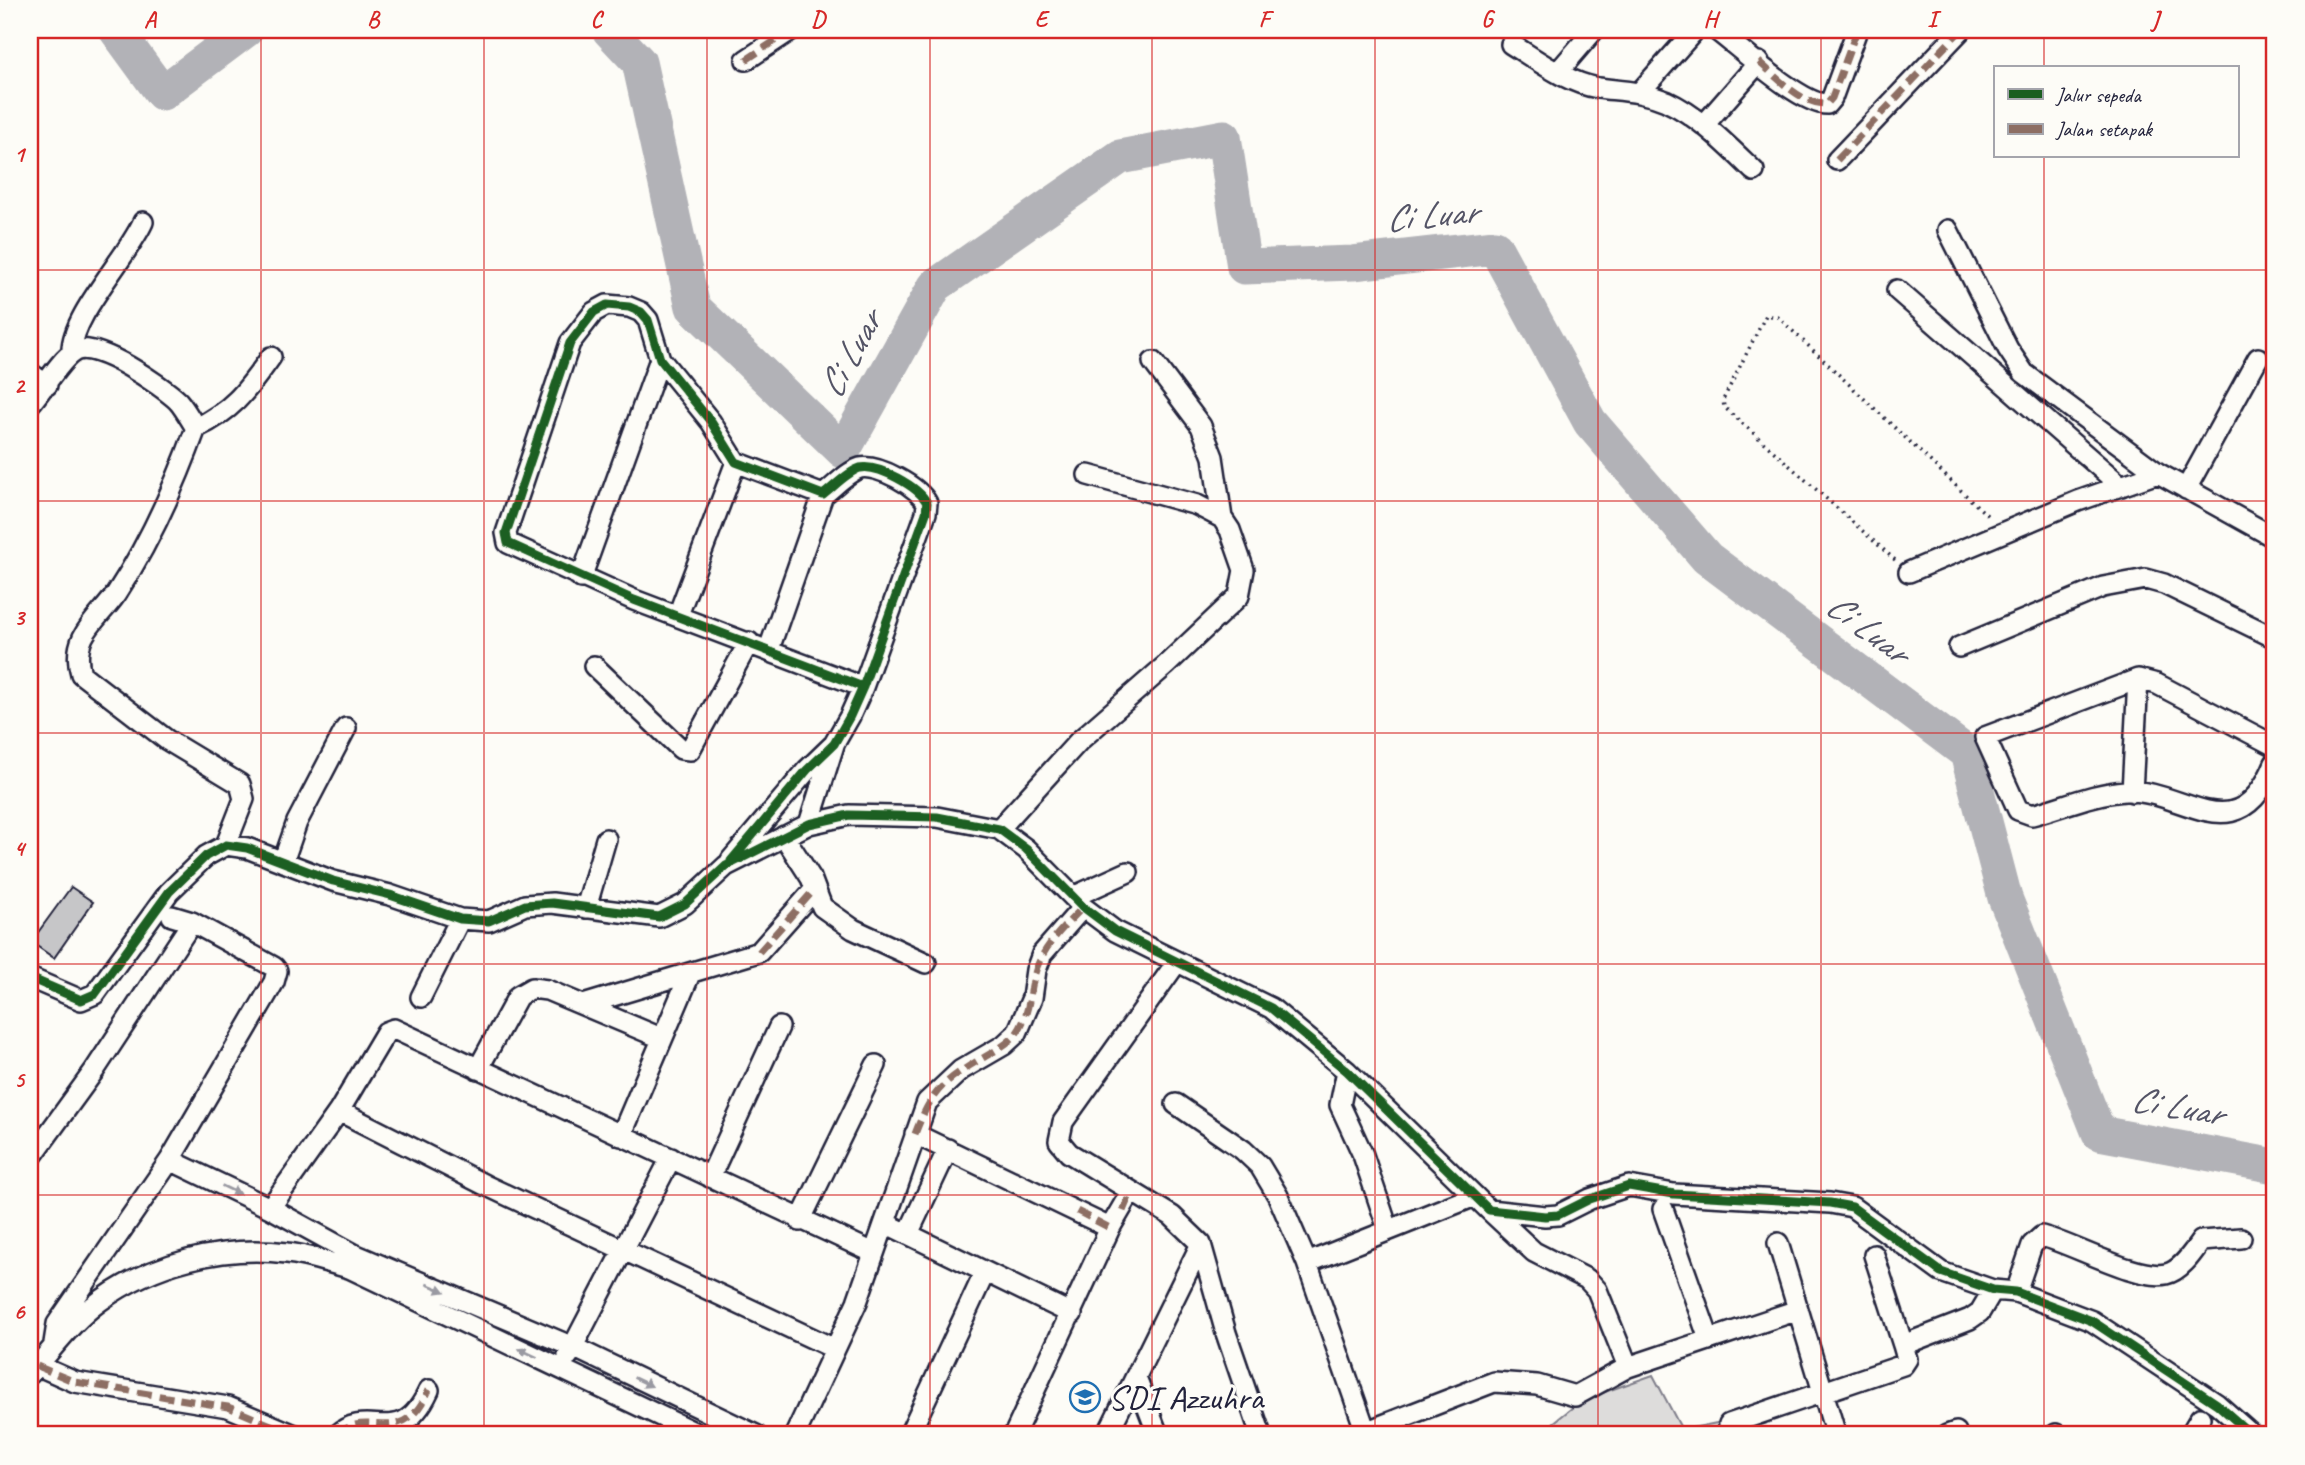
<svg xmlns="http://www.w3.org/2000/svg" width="2305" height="1465" viewBox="0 0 2305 1465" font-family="Caveat,sans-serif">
  <rect width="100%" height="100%" fill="#fdfcf7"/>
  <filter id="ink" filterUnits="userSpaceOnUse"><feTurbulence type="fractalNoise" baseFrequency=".0143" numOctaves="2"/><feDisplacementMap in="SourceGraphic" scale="14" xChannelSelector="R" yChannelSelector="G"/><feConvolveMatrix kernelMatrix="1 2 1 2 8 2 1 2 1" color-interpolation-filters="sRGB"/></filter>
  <g filter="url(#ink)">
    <path fill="#dddcdb" stroke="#807f8b" stroke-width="2" d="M1653,1375l29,55 45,-9 5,14h-218l29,-4 39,-31z"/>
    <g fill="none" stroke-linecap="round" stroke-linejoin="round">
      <path stroke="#b2b2b7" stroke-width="35" d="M116,30l46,63 84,-63
        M609,30l30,32 54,245 150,144 92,-165 185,-129 104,-20 20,130 109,-4 142,-16 95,175 117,136 260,195 38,145 94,235 176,33"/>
    </g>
    <path fill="#c6c6c8" stroke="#22223b" stroke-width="2" d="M71,887l22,15 -39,56 -23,-16z"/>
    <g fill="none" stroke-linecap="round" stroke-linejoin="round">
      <g stroke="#22223b" stroke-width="24">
        <path id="minor" d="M1716,30c23,17 85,75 111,74l5,-6 25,-68
          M1511,44c26,16 56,39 87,44 24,3 44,3 68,13 33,15 62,45 88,70
          M746,60l45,-30
          M1558,72l36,-42
          M1640,92l55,-62
          M1704,125l55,-63
          M1837,160l124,-130
          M1948,230l60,119 16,24 134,100 117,65
          M1897,290l224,196
          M72,353c-3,-35 55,-95 71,-131
          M1153,362l48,64 12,31 9,61
          M30,373l17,12
          M30,404c11,-12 32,-47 45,-53 21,-11 87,35 103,50 7,8 12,18 18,27
          M2186,489l72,-131
          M1909,572l169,-71 80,-28
          M581,578l79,-219
          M678,615l58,-153
          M1959,647l144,-60 43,-8 18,5 111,54
          M769,649l54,-154
          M594,666l87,83 9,1 59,-108
          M2275,746l-118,-62 -19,-5 -153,58 33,73 14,5c30,-8 62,-22 93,-24 60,-2 112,65 150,-28
          M2132,792l6,-113
          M809,824l25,-79
          M999,829l80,-88 86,-75 74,-70 5,-26 -14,-40 -8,-12 -25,-13 -109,-30
          M784,836l27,42 11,29 31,22 73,34
          M226,845l18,-46 -4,-15 -73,-44 -86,-66c-4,-13 -4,-24 2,-37 8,-16 23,-28 33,-43 34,-52 59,-108 80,-166 38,-18 51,-38 75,-71
          M731,860l76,-90 27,-26 16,-28 13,-29 63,-174 1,-10c-8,-16 -49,-39 -67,-35 -13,4 -26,19 -37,27l-87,-33 -25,-40 -51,-63 -12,-39 -7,-8 -12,-5 -22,-2 -13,7 -24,31 -64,190 2,10 126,57 229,87
          M283,862l14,-40 49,-94
          M1073,897l55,-25
          M586,908l20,-69
          M1177,962l-114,160 -4,19 10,12 103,63 29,28 25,89 35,102
          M30,978l51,22 14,-6 74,-102 37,-36 20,-11 21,3 86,33 57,14 70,24 29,2 36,-16 27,-2 107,14 26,-13 41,-38 83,-42 40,-9 88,2 62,12 27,20 57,58 32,24 156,77 76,63 142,139 56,6 13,-1 32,-16 39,-13 45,8 156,9 22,4 89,65 52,18 23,2 76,29 125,83 35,31
          M421,997l39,-78
          M583,1005l176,-53 55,-62
          M478,1069l40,-73 14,-8 15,2 114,48
          M1347,1071l-7,34 23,50 25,74
          M1176,1104l67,46 17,16 18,30 29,67 60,172
          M339,1111l146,74 350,164
          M915,1134l195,94
          M621,1136l69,-162
          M30,1159l64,-88 98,-149
          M170,1160l100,48 84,46 219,93 183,88
          M710,1177l69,-150
          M270,1208l69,-97 47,-79 8,-3 480,224
          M1663,1209l46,130
          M1489,1210l45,42 53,27 10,11 31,77
          M800,1221l76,-156
          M885,1223l187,91
          M908,1234l40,-85
          M1778,1243l58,192
          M1307,1263l168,-67
          M2016,1292l16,-47 10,-9c31,8 95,44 124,38 15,-3 27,-22 35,-33l40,-3
          M54,1343l3,-19 113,-164 104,-178 3,-11 -3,-4 -82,-45 -20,-6
          M1903,1345l67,-26 10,-7 13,-22
          M568,1356l103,-198
          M30,1362l45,20 153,25 67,28
          M30,1374c22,-24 42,-53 70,-73 52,-38 122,-56 187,-48 21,2 42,10 62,15l351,167
          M1136,1377l22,58
          M1729,1424l174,-59 4,-6 -4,-14 -29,-90
          M2056,1434v1
          M337,1435c32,-30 63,18 92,-45
          M795,1435l62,-133 70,-200 34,-32 43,-25 13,-12 15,-35 4,-28 6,-16 41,-47
          M909,1435l76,-163
          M1014,1435l96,-207 21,-36
          M1107,1435l94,-191
          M1357,1435l137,-53 43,3 38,11 53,-29 170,-57
          M1947,1435l9,-3
          M2190,1435l10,-17"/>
      </g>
      <path stroke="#22223b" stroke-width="3.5" stroke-dasharray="2 5" stroke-linecap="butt" d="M1895,560l-171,-153 -1,-7 43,-85 12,2 212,201"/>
      <use href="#minor" stroke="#fdfcf7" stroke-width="19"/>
      <path stroke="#8d6e63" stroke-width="7" stroke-dasharray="14 7" stroke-linecap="butt" d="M746,60l45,-30
        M1759,62c18,15 42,43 68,42l5,-6 25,-68
        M1837,160l124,-130
        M759,952l55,-62
        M915,1134c16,-42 28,-53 66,-75 12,-7 26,-14 35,-25 15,-20 13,-45 21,-67 9,-24 29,-42 46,-60
        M1077,1211l33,17
        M1123,1211l8,-19
        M37,1366l38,16 153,25 67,28
        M337,1435c32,-30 63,18 92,-45"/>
      <g stroke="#fdfcf7" stroke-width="13">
        <path id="cycleway" d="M731,861l76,-91 27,-26 16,-28 13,-29 63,-174 1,-10c-8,-16 -49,-39 -67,-35 -13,4 -26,19 -37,27l-87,-33 -25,-40 -51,-63 -12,-39 -7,-8 -12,-5 -22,-2 -13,7 -24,31 -64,190 2,10 126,57 229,87
          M30,978l51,22 14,-6 74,-102 37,-36 20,-11 21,3 86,33 57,14 70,24 29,2 36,-16 27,-2 107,14 26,-13 41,-38 83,-42 40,-9 88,2 62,12 27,20 57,58 32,24 156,77 76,63 142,139 56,6 13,-1 32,-16 39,-13 45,8 156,9 22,4 89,65 52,18 23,2 76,29 125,83 35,31"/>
      </g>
      <use href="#cycleway" stroke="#1b5e20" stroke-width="9"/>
    </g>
    <defs><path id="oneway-solid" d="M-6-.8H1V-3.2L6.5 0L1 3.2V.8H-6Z" transform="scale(1.75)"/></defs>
    <g fill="#9a9aa2">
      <use href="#oneway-solid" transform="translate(231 1190) rotate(26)"/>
      <use href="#oneway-solid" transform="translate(436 1288) rotate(22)"/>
      <use href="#oneway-solid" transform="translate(528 1353) rotate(-155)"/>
      <use href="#oneway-solid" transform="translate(643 1382) rotate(26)"/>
    </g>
  </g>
  <path fill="none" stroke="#d62828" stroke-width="2" stroke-opacity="0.55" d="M261,30v1405M484,30v1405M707,30v1405M930,30v1405M1152,30v1405M1375,30v1405M1598,30v1405M1821,30v1405M2044,30v38M2044,156v1279M30,270h2245M30,501h2245M30,733h2245M30,964h2245M30,1195h2245"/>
  <defs>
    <g id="school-ring" transform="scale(1.575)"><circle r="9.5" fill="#fdfcf7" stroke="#1f6fb2" stroke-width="1.5"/><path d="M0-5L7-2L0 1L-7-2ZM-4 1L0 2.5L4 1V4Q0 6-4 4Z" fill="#1f6fb2"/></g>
  </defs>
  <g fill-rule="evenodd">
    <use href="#school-ring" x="1085" y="1397"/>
  </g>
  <g text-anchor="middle" stroke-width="6" stroke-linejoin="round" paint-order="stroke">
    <g font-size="35" fill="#22223b" stroke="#fdfcf7" text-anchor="start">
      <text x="1108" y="1409">SDI Azzuhra</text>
    </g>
    <g font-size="37" font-style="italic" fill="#545466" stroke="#fdfcf7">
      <text transform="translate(1431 214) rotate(-5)" y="13">Ci Luar</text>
      <text transform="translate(849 354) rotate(-61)" y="13">Ci Luar</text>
      <text transform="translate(1868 627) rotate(37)" y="13">Ci Luar</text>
      <text transform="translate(2177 1105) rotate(10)" y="13">Ci Luar</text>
    </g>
  </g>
  <rect width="2305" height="1465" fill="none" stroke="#fdfcf7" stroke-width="77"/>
  <rect x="1994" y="66" width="245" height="91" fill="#fdfcf7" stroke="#a5a5ac" stroke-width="2"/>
  <rect x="2008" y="89" width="35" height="10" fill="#1b5e20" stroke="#a5a5ac" stroke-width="2"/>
  <text x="2056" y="102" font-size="21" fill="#22223b">Jalur sepeda</text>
  <rect x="2008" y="124" width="35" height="10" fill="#8d6e63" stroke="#a5a5ac" stroke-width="2"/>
  <text x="2056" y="136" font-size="21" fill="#22223b">Jalan setapak</text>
  <rect x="38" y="38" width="2228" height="1388" fill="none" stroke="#d62828" stroke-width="2.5"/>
  <g font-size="23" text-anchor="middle" font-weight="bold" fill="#d62828">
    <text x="150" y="27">A</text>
    <text x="373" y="27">B</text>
    <text x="596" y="27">C</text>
    <text x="818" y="27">D</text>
    <text x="1041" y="27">E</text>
    <text x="1264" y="27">F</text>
    <text x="1487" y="27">G</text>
    <text x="1710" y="27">H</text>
    <text x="1932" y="27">I</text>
    <text x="2155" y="27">J</text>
    <text x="19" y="162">1</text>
    <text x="19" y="393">2</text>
    <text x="19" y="625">3</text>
    <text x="19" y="856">4</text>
    <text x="19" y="1087">5</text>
    <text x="19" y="1319">6</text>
  </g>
</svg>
